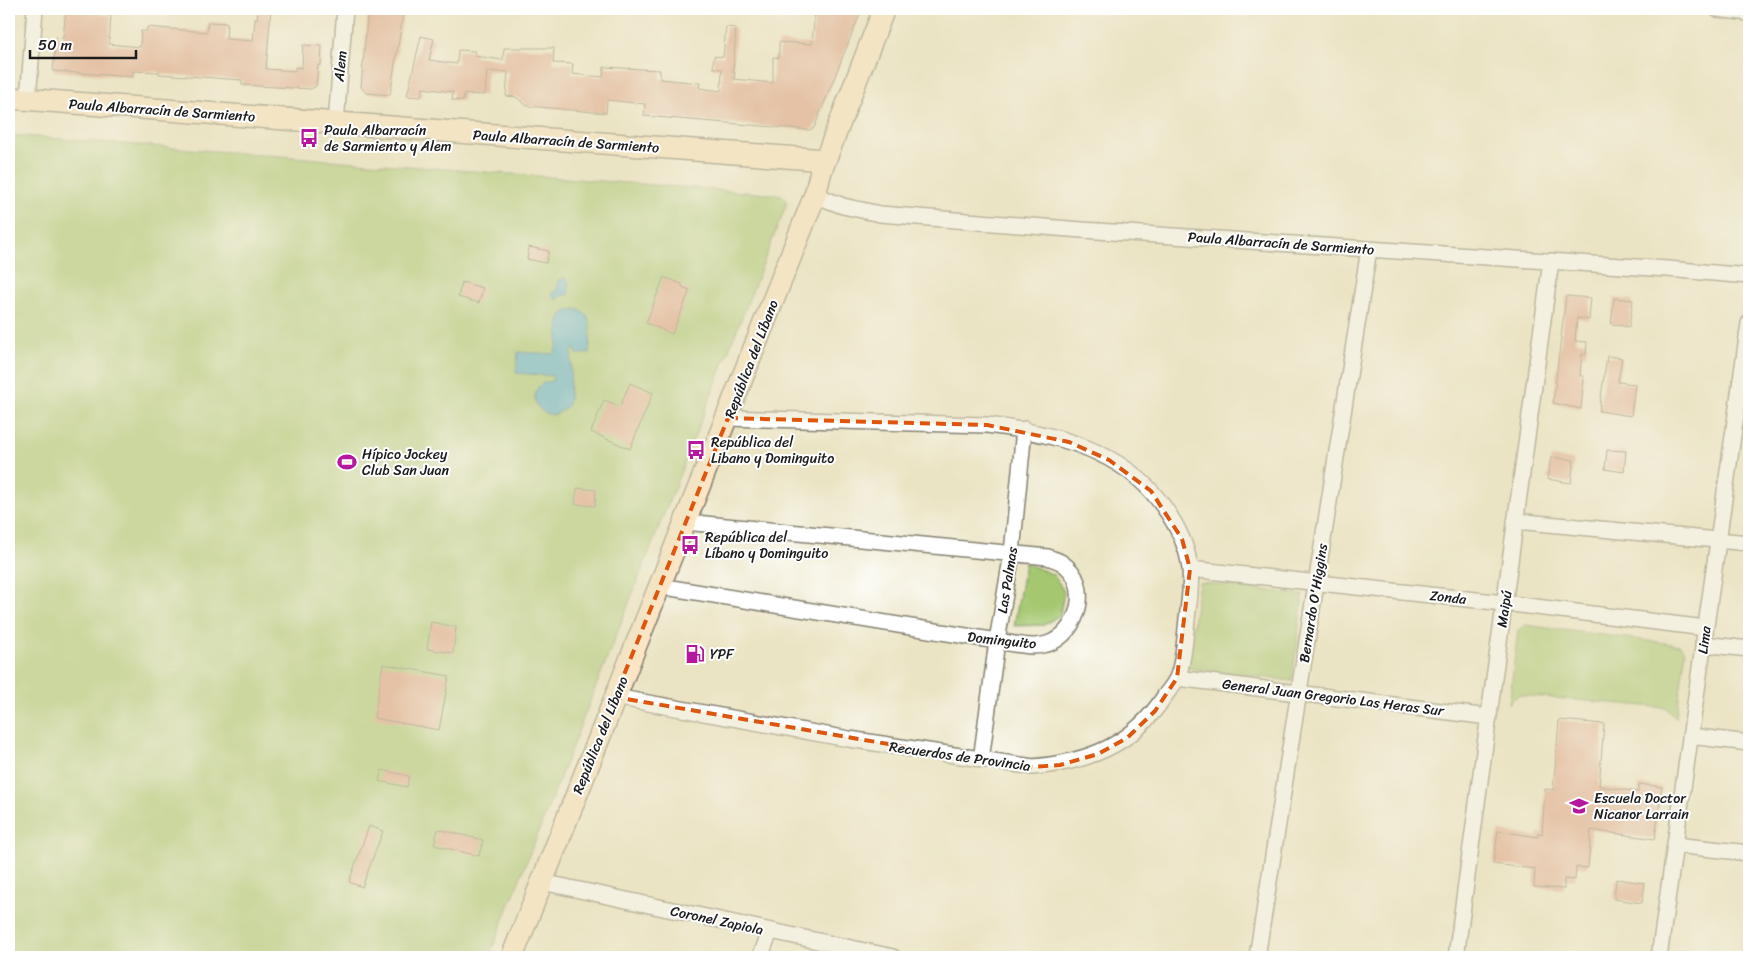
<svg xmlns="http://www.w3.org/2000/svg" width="1758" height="966" viewBox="0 0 1758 966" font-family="Sriracha,sans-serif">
  <rect width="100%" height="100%" fill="#fff"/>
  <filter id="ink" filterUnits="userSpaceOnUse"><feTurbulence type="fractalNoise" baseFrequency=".02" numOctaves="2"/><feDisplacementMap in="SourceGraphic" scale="10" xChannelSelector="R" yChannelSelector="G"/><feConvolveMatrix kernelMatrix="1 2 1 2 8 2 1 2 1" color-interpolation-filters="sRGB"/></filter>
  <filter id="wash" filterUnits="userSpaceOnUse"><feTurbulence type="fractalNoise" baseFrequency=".0096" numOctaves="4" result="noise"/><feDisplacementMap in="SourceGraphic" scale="20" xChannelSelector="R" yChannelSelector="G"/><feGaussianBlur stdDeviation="1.12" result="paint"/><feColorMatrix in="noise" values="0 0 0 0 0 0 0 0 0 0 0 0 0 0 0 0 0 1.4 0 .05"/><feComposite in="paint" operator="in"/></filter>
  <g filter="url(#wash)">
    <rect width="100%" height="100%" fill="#ebe4c4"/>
    <path fill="#a4c770" stroke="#607246" d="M9,135l773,60 5,8 -298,754h-480z
      M1025,563l29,12 10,17 -4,23 -16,10 -30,1z
      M1199,582l104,13 -11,86 -105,-13z
      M1525,625l155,20 6,6 -10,68 -9,-11 -149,-13 -9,9 9,-74z"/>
    <path fill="#51adcf" stroke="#366476" d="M564,278l5,4v13h-6l-4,4h-4l-3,-3v-3l6,-4 -1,-4 1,-5z
      M577,309c19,6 13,29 12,45h-12l-2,-5 -3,2 -3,49 -2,6 -7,6 -7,3 -9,-2 -7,-7c-6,-13 1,-24 15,-25l1,-5 -37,-3 2,-21 35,2c12,-13 -6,-44 24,-45z"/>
    <g id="blocks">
      <path fill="#dd9a80" d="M66,9h25v5l20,1 -2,29 31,3 1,-16h6v-4l60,5 1,-10 19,1 -1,16 27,2 2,-22h2l1,-10h13l-5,60 29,2v-4l7,1 1,-23 19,1 -1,19h-3l-2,21 -5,3 -69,-4v-5l-83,-6v-2l-26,-1v6l-80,-6 3,-34 7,1z
        M368,9h36l-14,86 -24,-2 -5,-6z
        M815,9h47l-48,119 -5,2 -165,-14 1,-12 -38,-4 -1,13 -79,-7 -11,-9 -10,-1 2,-24 -21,-1 -2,24 -21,-1 -1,7 -11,-1 1,-8 -30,-4 -2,9 -14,-1 14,-60 13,3 -5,21 28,4 1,-14 17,1 -1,5 29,4 1,-12h50l-1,15 20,1 -1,10 31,3 1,-10 56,3v9l40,4 -1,5 22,3 1,-22 -9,-1 1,-12 9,1 3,-30 10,1 -3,44h2l-1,7 39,4v-26l6,1v-16l33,2z
        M529,247l20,4 -3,12 -19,-4z
        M664,277l18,7v3l8,3 -18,44 -26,-11z
        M462,282l21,6 -4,15 -21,-6z
        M1566,296l25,2 -2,22 -12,-2 -2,23 12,1 -1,13 -4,-1 -2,22h4l-3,33 -28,-6z
        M1614,298l19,2 -4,27 -18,-3z
        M1607,356l15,2 -4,24 17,2 -4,32 -32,-5z
        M630,383l23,10 -23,56 -39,-17 13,-32 16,6z
        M1607,450l19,1 -2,21 -19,-3z
        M1551,457l23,3 -3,23 -24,-4z
        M577,488l19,2 -1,16 -20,-2z
        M431,622l25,5 -3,26 -26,-4z
        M383,664l66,12 -10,54 -65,-12z
        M1559,720l45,4 -5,62 39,6 1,-8 23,3 -7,52 -64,-9 -3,38 -12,-1 -1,13 -11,-1v10l-30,-2 1,-18 -42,-5 5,-33 40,6v-4l4,1 3,-45 8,1z
        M382,770l27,6 -2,11 -28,-6z
        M369,826l14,5 -21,56 -13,-5z
        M438,829l45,11 -4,16 -45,-11z
        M1616,879l29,4 -3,20 -28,-4z"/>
    </g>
  </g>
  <g filter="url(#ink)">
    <use href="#blocks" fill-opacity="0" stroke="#848070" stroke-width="1"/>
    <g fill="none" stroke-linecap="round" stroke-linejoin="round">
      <g stroke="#848070" stroke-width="18">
        <path id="street" d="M1717,9l32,4
          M28,100l7,-91
          M336,123l9,-114
          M815,195l28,11 37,8 202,16 585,39 82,7
          M1515,521l234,22
          M1190,569l314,34 201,25
          M659,586l338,55c15,2 34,8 50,3 32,-10 46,-61 15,-81 -4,-3 -10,-4 -14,-6l-363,-35
          M1703,644l46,5
          M1177,678l312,39
          M615,697l234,42 184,28c55,-5 100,-22 131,-70 4,-6 10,-12 13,-19 7,-16 8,-42 10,-59 2,-17 5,-33 3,-50 -3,-28 -20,-56 -38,-77 -41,-46 -107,-60 -165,-67l-259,-7
          M1690,736l59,7
          M981,760l16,-119 15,-88 12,-124
          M1675,845l74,8
          M542,882l351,75
          M760,957l10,-25
          M1257,957l112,-708
          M1456,957l95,-696
          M1659,957l90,-634"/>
      </g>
      <g stroke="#848070" stroke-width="24">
        <path id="secondary" d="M9,98l816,62
          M512,957l303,-762 6,-24 63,-162"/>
      </g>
      <use href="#street" stroke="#fff" stroke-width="15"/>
      <use href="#secondary" stroke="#fce5c4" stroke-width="21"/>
    </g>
  </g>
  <path d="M0 0H1758V966H0ZM728,418l259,7 82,17 40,18 42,31 31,48 8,30 -13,109 -22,33 -28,27 -29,16 -38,11 -27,2 -52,-7 -366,-63z" fill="#ebe4c4" fill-opacity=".55" fill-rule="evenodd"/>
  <path fill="none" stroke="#de560d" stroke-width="4" stroke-dasharray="10 6" stroke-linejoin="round" d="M728,418l259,7 82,17 40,18 42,31 31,48 8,30 -13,109 -22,33 -28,27 -29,16 -38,11 -27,2 -52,-7 -366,-63z"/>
  <defs>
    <g id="bus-bare" transform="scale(1.5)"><path d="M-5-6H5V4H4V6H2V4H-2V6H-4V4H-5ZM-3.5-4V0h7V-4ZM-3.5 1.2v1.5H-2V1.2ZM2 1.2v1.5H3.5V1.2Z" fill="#b5179e" stroke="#fff" stroke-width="2.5" paint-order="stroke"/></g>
    <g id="stadium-bare" transform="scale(1.5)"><path d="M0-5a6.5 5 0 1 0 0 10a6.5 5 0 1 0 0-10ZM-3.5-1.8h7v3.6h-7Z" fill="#b5179e" stroke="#fff" stroke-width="2.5" paint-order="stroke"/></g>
    <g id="fuel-bare" transform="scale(1.5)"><path d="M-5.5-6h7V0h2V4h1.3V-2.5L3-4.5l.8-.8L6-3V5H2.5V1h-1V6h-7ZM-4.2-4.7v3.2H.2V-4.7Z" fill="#b5179e" stroke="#fff" stroke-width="2.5" paint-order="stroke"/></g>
    <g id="school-bare" transform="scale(1.5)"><path d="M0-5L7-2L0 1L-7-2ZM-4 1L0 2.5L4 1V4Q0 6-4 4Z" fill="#b5179e" stroke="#fff" stroke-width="2.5" paint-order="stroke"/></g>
  </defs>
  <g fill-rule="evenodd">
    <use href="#bus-bare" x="309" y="138"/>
    <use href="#bus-bare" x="696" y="450"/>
    <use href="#stadium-bare" x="347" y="462"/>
    <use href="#bus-bare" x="690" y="545"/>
    <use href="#fuel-bare" x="695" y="654"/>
    <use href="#school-bare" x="1579" y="806"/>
  </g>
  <g text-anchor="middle" stroke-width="4" stroke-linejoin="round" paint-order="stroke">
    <g font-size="14" fill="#1c1c1c" stroke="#fff">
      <text transform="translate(340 66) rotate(-85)" y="5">Alem</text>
      <text transform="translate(162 110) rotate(4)" y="5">Paula Albarracín de Sarmiento</text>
      <text transform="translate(566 141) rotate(4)" y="5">Paula Albarracín de Sarmiento</text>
      <text transform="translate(1281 243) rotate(4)" y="5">Paula Albarracín de Sarmiento</text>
      <text transform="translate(751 359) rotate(-69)" y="5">República del Líbano</text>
      <text transform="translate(1007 580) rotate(-81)" y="5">Las Palmas</text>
      <text transform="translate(1448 597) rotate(6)" y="5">Zonda</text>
      <text transform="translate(1313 603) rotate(-81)" y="5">Bernardo O'Higgins</text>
      <text transform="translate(1504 609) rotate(-82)" y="5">Maipú</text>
      <text transform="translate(1002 640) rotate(6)" y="5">Dominguito</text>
      <text transform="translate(1704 640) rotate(-83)" y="5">Lima</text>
      <text transform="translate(1333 697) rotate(7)" y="5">General Juan Gregorio Las Heras Sur</text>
      <text transform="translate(600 735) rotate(-68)" y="5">República del Líbano</text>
      <text transform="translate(960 756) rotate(8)" y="5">Recuerdos de Provincia</text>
      <text transform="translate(717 920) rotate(12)" y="5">Coronel Zapiola</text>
    </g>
    <g font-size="14" fill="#1c1c1c" stroke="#fff" text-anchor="start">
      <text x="324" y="135">Paula Albarracín<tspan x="324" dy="16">de Sarmiento y Alem</tspan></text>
      <text x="711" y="447">República del<tspan x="711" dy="16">Libano y Dominguito</tspan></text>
      <text x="362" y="459">Hípico Jockey<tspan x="362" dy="16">Club San Juan</tspan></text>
      <text x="705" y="542">República del<tspan x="705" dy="16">Líbano y Dominguito</tspan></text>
      <text x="710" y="659">YPF</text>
      <text x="1594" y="803">Escuela Doctor<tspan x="1594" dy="16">Nicanor Larrain</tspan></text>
    </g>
  </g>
  <rect width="1758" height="966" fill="none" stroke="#fff" stroke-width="30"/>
  <path d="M30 50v8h106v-8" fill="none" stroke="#1c1c1c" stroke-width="2.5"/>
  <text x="38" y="50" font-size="15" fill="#1c1c1c" stroke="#ffffff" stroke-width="4" paint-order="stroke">50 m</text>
</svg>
